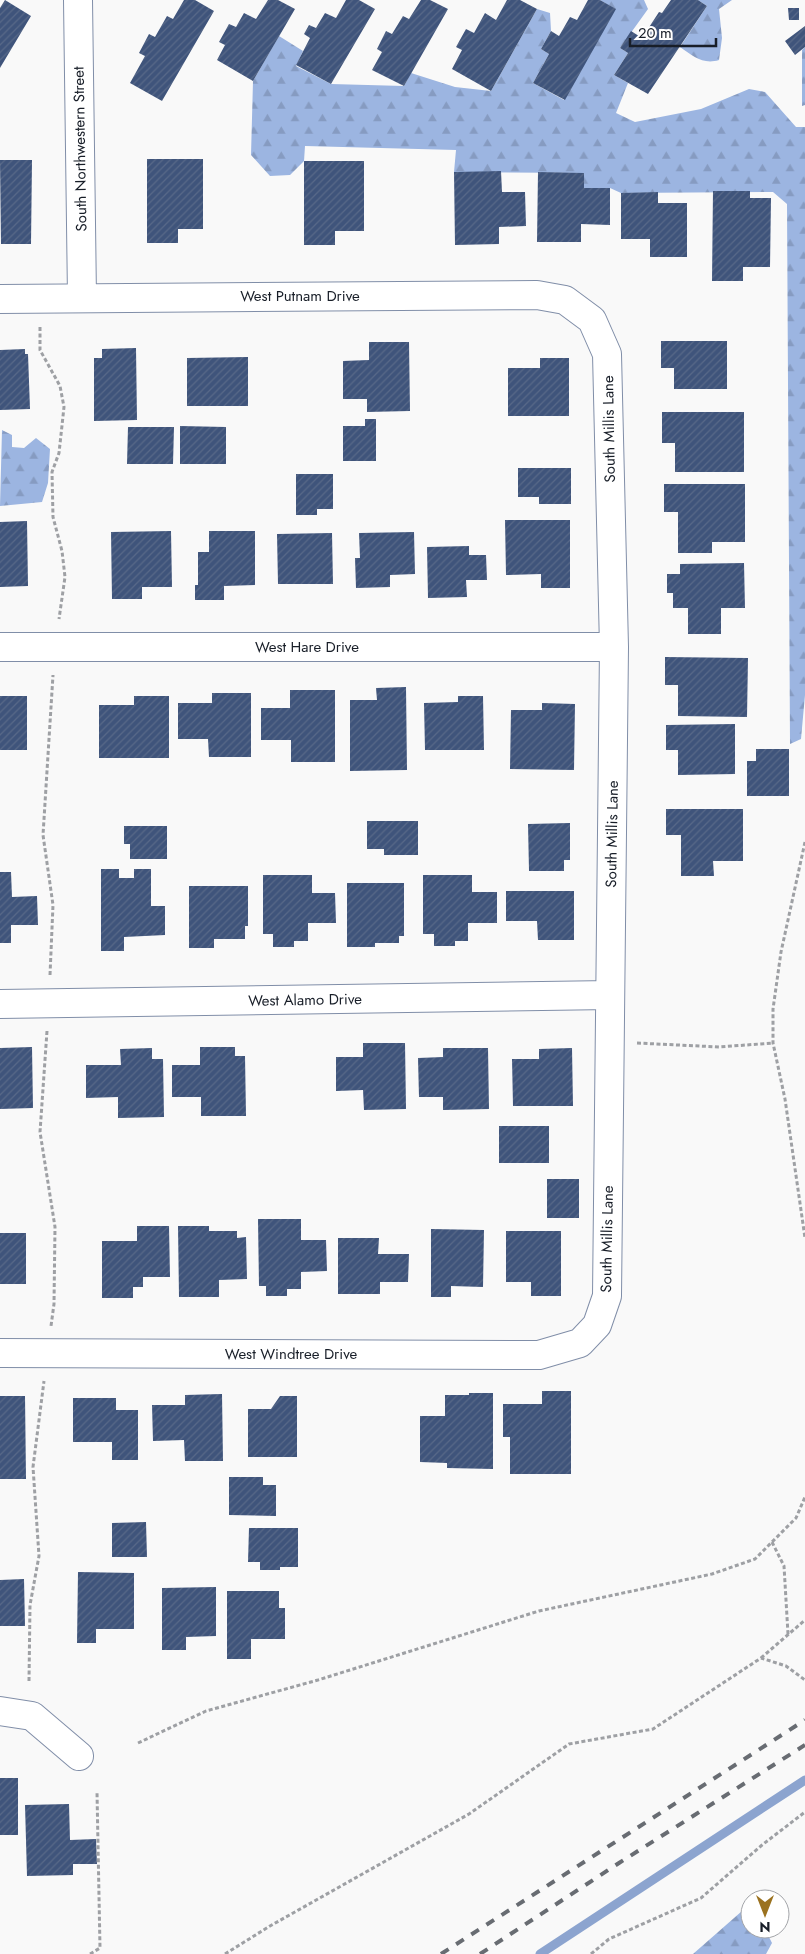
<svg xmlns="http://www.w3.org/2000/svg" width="805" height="1954" viewBox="0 0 805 1954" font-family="Jost,sans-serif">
  <defs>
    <pattern id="forest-firs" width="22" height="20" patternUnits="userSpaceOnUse" patternTransform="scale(1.25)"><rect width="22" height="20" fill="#9cb5e1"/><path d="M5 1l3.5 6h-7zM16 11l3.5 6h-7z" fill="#869bc1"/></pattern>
    <pattern id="building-hatch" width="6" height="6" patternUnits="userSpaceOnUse" patternTransform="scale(1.25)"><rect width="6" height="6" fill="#3f547b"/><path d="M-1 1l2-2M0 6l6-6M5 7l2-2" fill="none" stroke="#586988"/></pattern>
  </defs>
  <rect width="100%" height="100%" fill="#f9f9f9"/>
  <path fill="url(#forest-firs)" d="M600,0h44l4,9 -28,39 8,5 -14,22 14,8 -12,30 19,9 66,-13 48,-20 16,3 31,35h9v568l-4,44 -11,5 -3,-540 -14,-12 -152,1 -11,-5h-26l-1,-15 -129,-1 2,-22 -151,-4 -1,15 -14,14 -20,1 -19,-21 2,-74 26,-45 24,15 -7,15 35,18 73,2 7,-13 44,14 36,4 46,-82 13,4 1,18 -10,18 8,5 -16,29 31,17 51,-91z
    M698,0h34l-13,9 3,29 -3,22c-16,5 -26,-4 -39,-13l27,-41z
    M805,47v58l-3,1v-56z
    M2,430l10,5v12l12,1 12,-10 14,11 -2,34 -6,19 -42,4z
    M750,1904v25h15l7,14 -6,11h-73z"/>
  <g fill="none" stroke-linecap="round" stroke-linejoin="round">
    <path stroke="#8ca4cf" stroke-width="9" d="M540,1954l265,-174"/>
  </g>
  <path fill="url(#building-hatch)" d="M5,0l26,16 -31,52v-60z
    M184,0h11l19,11 -52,90 -32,-18 15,-27 -6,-3 10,-19 6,3 12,-21 6,3z
    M268,0h10l17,9 -42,72 -36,-21 8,-15 -6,-3 10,-18 7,3 8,-14 12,6z
    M346,0h13l16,9 -44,75 -35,-19 14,-27 -6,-4 5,-9 7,3 9,-15 11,5z
    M421,0h9l18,9 -44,77 -32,-16 10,-18 -5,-3 9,-18 6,3 11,-18 6,3z
    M507,0h13l17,9 -46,82 -39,-22 10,-19 -6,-3 10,-18 8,4 11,-20 11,7z
    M588,0h12l16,9 -51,91 -32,-17 16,-29 -8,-5 10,-18 8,5 11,-19 7,3z
    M671,0h27l9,6 -59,88 -34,-19 14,-22 -8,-5 11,-17 11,7 17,-26 3,1z
    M788,8h11v12h-10z
    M805,26v21l-10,8 -10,-14z
    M147,159h56v70h-25v14h-31z
    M0,160h32l-1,84h-30z
    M304,161h60v70h-29v14h-31z
    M501,171l1,21h23l1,34 -27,1v17l-44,1 -1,-73z
    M538,172l46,1v15h26v37l-29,-1v18h-44z
    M713,191h37v7h21l-1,69h-27v14h-31z
    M658,192v11h29v54h-37v-18h-29v-46z
    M661,341h66v48h-53v-21h-13z
    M369,342h40l1,69 -43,1v-13h-24v-38l26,-1z
    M136,348l1,72 -43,1v-63h8v-9z
    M25,349v5h3l2,55 -30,1v-60z
    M248,357v49h-61v-48z
    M540,358h29v58h-61v-48h32z
    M662,412h82v60h-69v-29h-13z
    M365,419h11v42h-33v-35h22z
    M180,426l46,1v37h-46z
    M128,427h46l-1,37h-46z
    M518,468h53v36h-32v-7h-21z
    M296,474h37v35h-16v6h-21z
    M664,484h81v58h-33v11h-34v-41h-14z
    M505,520h65v68h-29v-14l-35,1z
    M27,521l1,65 -28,1v-65z
    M171,531l1,56h-30v12h-30l-1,-67z
    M209,531h46v54l-31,1v14h-29v-15h3v-33h11z
    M414,532l1,42 -25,1v12l-34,1 -1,-30h5l-1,-25z
    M332,533l1,51h-55l-1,-50z
    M469,546v9h17l1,25h-21l1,17 -39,1 -1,-51z
    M744,563l1,45h-24v26h-33v-26h-15v-15h-6v-19h13v-10z
    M665,657l83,1 -1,59 -69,-1v-31h-13z
    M406,687l1,83 -57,1v-71h27l-1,-12z
    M290,690h45v72h-44v-22h-30v-32h29z
    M212,693h39v64h-42l-1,-18h-30v-36h34z
    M0,696h27v54h-27z
    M134,696h35v62h-70v-53h35z
    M458,696h25l1,54h-59l-1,-47 34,-1z
    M542,703l33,1 -1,66 -64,-1 1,-59h31z
    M735,724v50l-57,1v-25h-12v-25z
    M756,749h33v47h-42v-35h9z
    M666,809h77v52h-30l1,15h-33v-41h-15z
    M367,821h51v34h-34v-6h-17z
    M570,823v37h-6v11h-35l-1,-47z
    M124,826h43v33h-37v-15h-6z
    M101,869h18v9h15v-9h17v37h14v29l-41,2v14h-23z
    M0,872h11l1,25 25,-1 1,29h-27v18h-11z
    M263,875h49v18h23l1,30h-28v18h-14v6h-21v-13h-10z
    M423,875h49v17h25v31h-29v18h-13v5h-21v-12h-11z
    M347,883h57v53h-5v7h-24v4h-28z
    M189,886h59v40h-3v13h-31v9h-25z
    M506,891h68v49h-36l-1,-19h-31z
    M363,1043h42l1,66 -42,1 -1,-20 -27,1v-34h27z
    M32,1047l1,61 -33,1v-61z
    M200,1047h35v9h10l1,60h-45v-19h-29v-32h28z
    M152,1048v11h11l1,58 -46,1v-21l-32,1v-33h35l-1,-16z
    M443,1048h45l1,61 -46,1v-13h-24l-1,-39 25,-1z
    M572,1048l1,58h-60l-1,-47h27v-10z
    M499,1126h50v37h-50z
    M547,1179h32v39h-32z
    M258,1219h43v21h25l1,31 -26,1v17h-14v7h-21v-10h-7z
    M137,1226h32l1,51h-27v10h-10v11h-31v-57h35z
    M178,1226h31v5h28v7l9,-1 1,42 -28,1v17h-40z
    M431,1229l53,1 -1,57 -32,-1v11h-20z
    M506,1231h55v65h-30v-14h-25z
    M0,1233h26v51h-26z
    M338,1238h41l-1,16h31l-1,28h-28v12h-42z
    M542,1391h29v83h-61v-37h-7v-33h39z
    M469,1393h24v76l-46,-1v-5l-27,-1v-46h25v-21h24z
    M222,1394l1,67h-38l-1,-21 -31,1 -1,-36h33v-10z
    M0,1396h25l1,83h-26z
    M280,1396h17v61h-49v-48h23z
    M73,1398h43v12h22v50h-26v-18h-39z
    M229,1477h34v8h13v31l-47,-1z
    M146,1522l1,35h-35v-34z
    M249,1528h49v39h-18v3h-20v-8h-12z
    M78,1572l56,1v56h-38v14h-19z
    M24,1579l1,47h-25v-46z
    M216,1587v49l-30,1v13h-24v-62z
    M227,1591h52v17h6v31h-34v20h-24z
    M0,1778h18v57h-18z
    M69,1804l1,36 26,-1 1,25h-24v11l-46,1 -2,-71z"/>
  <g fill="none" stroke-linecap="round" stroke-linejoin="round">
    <g stroke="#808ea8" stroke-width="30">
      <path id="minor" d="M78,0l4,298
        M0,299l537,-4 28,5 27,20 15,34 7,293 -7,649 -10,29 -17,18 -41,12 -539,-2
        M0,647h614
        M0,1004l610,-9
        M0,1711l32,5 47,40"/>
    </g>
    <path stroke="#9ea0a4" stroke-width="3" stroke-dasharray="4 2.5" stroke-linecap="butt" d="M40,327v23l20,36 4,21 -5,46 -7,19 1,45 9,34 3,26 -6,42
      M805,842l-24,110 -8,57v34l12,56 20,139
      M50,975l3,-70 -10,-70 10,-160
      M47,1031l-7,101 15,95 -1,77 -3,22
      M637,1043l82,4 54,-4
      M772,1542l12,24 4,68
      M761,1658l44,-38
      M29,1681l1,-76 9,-49 -6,-89 11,-86
      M138,1743l68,-32 112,-31 221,-69 173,-37 43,-15 41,-41 9,-21
      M90,1954l10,-6 -3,-156
      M225,1954l45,-28 199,-112 100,-70 84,-15 108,-71 25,8 19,14
      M591,1954l18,-15 92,-41 61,-53 43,-33"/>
    <use href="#minor" stroke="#fff" stroke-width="28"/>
    <path stroke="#686c72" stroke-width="4" stroke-dasharray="9 9" stroke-linecap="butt" d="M441,1954l364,-234
      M480,1954l139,-91 186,-118"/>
  </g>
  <g text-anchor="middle" stroke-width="5" stroke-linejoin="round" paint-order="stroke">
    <g font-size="15" fill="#181e28" stroke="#fff">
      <text transform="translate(80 149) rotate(-91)" y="5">South Northwestern Street</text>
      <text x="300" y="301">West Putnam Drive</text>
      <text transform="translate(609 429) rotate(-91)" y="5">South Millis Lane</text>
      <text x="307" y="652">West Hare Drive</text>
      <text transform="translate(612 834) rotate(-89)" y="5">South Millis Lane</text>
      <text transform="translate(305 1000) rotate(-1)" y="5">West Alamo Drive</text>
      <text transform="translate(607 1239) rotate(-89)" y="5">South Millis Lane</text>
      <text x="291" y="1359">West Windtree Drive</text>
    </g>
  </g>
  <g transform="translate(765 1914) rotate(180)"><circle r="24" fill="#ffffff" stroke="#a3a5a9"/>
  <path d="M0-4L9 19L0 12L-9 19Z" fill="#9b721f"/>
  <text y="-8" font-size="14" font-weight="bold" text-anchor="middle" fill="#181e28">N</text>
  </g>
  <path d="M630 38v8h86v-8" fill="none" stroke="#181e28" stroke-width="2.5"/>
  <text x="638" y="38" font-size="15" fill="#181e28" stroke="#ffffff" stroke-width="4" paint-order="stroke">20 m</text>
</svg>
